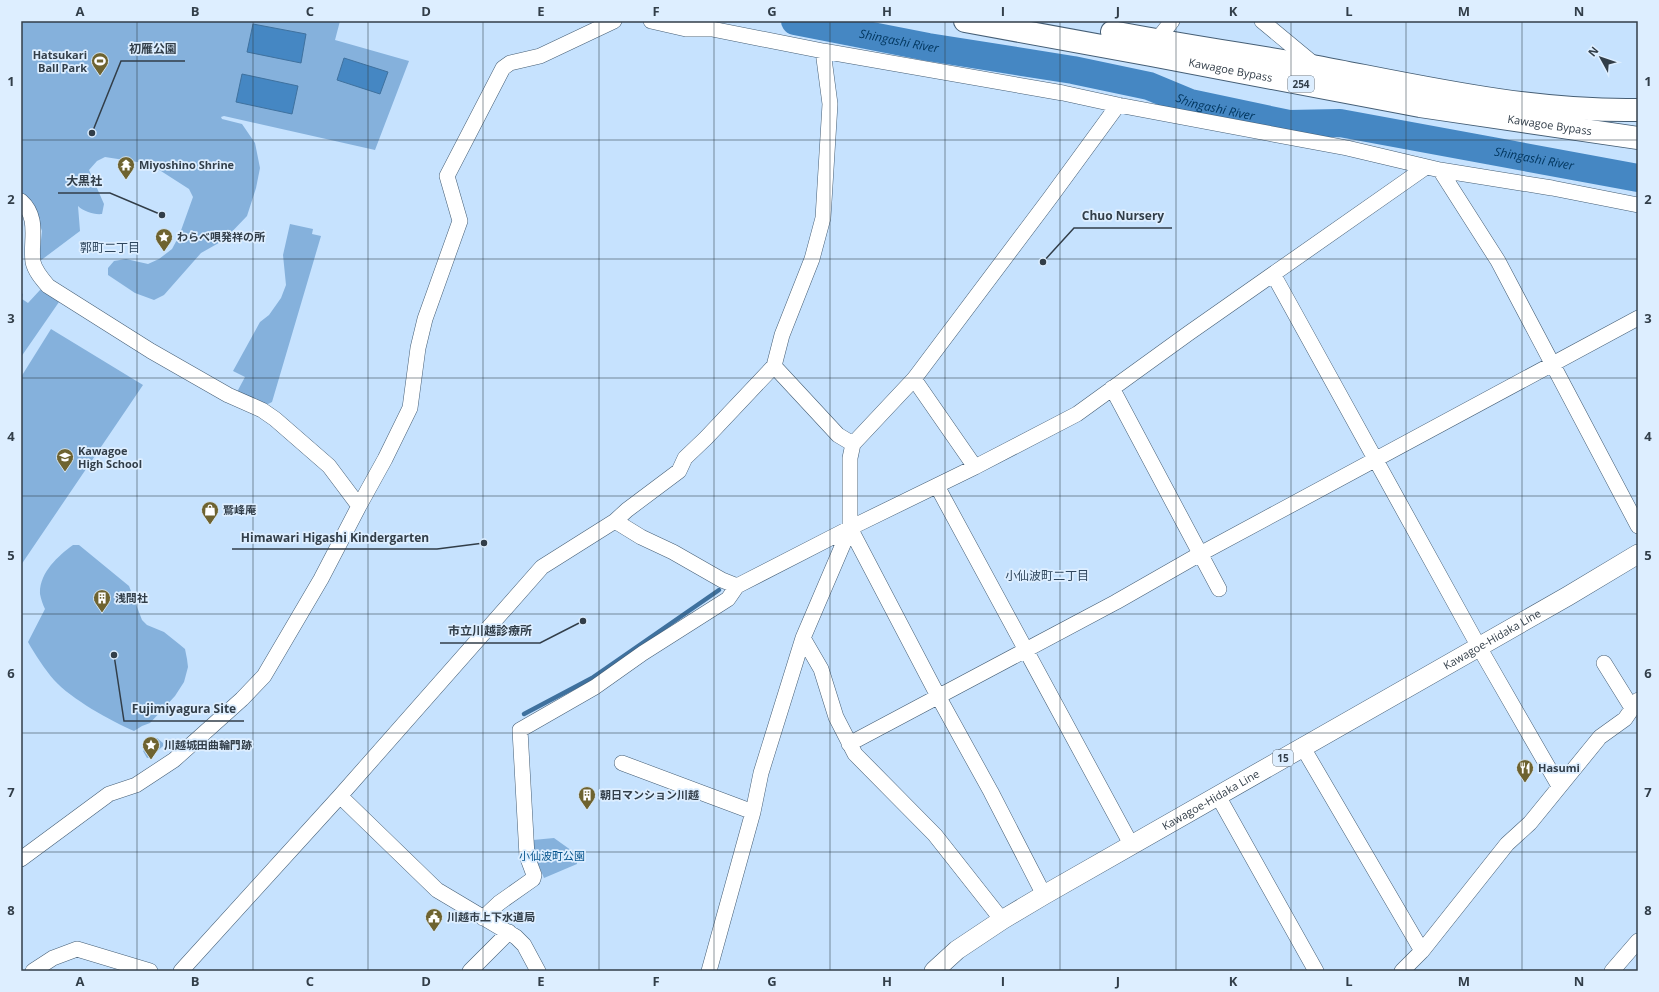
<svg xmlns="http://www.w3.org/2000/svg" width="1659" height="992" viewBox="0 0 1659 992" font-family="'Open Sans','Noto Sans JP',sans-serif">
  <rect width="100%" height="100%" fill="#c6e2fe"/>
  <path fill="#85b1dc" d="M21,21h319l-5,19 74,21 -34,89 -151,-34 -3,1 1,2 20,5 13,19 5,25 -4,20 -9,28 -23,24 -23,13 -37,42 -10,5 -19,-7 -27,-18v-7l6,-7 12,-2 22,5 11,-5 13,-10 7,-13 14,-39 -4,-8 -39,-25 -45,-7 -8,4 -8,9 15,34 -2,10c-8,1 -19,-3 -24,-8l2,25 -40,30 -1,-3 3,-27 -6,-17 -15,-22z
    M290,224l23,5 -1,5 9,2 -49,166 -6,3 -29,-13 8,-15 -12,-6 27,-49 9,-7 12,-17 5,-13 -3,-30z
    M40,290h2l17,12 -38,55v-64l2,1 -1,5 6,4z
    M51,329l92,56 -122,180v-188z
    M73,545h6l50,41 13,34 5,5 17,7 15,12 6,5 2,10 1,8 -4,15 -9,14 -25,27 -8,3 -8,5c-23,-10 -63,-32 -80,-51 -8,-9 -20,-27 -26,-38l17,-33c-2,-4 -4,-10 -5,-15 -1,-21 18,-38 33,-49z
    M157,738l6,5v3l-12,11 -4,1 -4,-7z
    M554,838l21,15 2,11 -33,14 -10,-23 -1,-15z"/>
  <path fill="#4587c3" stroke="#3f719e" d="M253,24l53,10 -5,29 -54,-11z
    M344,58l44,14 -8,22 -43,-14z
    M242,74l56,12 -6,28 -56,-12z"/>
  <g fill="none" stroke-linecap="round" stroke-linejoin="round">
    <path stroke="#3f719e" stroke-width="4.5" d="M524,714l68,-36 127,-88"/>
    <path stroke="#4587c3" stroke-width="28" id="s1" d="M795,21l133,26 145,23 76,16 41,17 99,21 51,-1 298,55"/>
    <g stroke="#455e75" stroke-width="16">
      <path id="minor" d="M651,21l35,8h26l111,22 240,42 55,12 229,43 93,22 112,18 86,17
        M1262,21l53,44
        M1157,40l15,-19
        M823,51l7,53 -7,114 -11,41 -30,76 -8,31 64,69 15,9
        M1440,170l58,91 140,265
        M21,201c19,17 9,40 12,61 2,9 9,17 15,24l103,65 77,44 34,15 13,9 54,47 30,40 -38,73 -57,97 -22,23 -68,61 -38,25 -27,9 -88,65
        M1273,274l206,373 80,139
        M914,379l61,88
        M1112,388l107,201
        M937,486l195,360
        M359,506l26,-47 25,-51 8,-60 7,-29 35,-98 -13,-45 56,-108 7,-5 30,-7 74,-35
        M615,521l12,-11 52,-39 6,-13 21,-20 68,-72
        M850,528l88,168 53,96 53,103
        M803,638l18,31 15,48 19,37 80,81 67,85
        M1604,663l28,45
        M849,744l267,-142 84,-48 438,-236
        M1302,746l120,205
        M622,763l131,49
        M340,796l97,94 79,47 8,8 14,26
        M1218,796l98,175
        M483,918l16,-15 34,-24 1,-4 -7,-19 -7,-126 75,-43 48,-34 85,-54 9,-13
        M33,971l20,-13 24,-9 73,22
        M181,971l159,-175 202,-229 73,-46 26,16 32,15 49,28 15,6 113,-58 125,-61 102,-53 112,-81 237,-166
        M470,971l39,-39
        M709,971l44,-159 8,-39 42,-135 47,-110v-70l3,-14 61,-65 136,-181 68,-93
        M1402,971l20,-20 85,-107 23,-21 70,-86 25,-18 13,-19
        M1612,971l26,-30"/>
    </g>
    <g stroke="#455e75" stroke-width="20">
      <g id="major">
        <path id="s2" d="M934,971l23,-21 45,-30 42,-25 524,-299 70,-42"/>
      </g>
    </g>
    <g stroke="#455e75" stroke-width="24">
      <g id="highway">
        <path id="s3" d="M965,21l186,34 269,51 218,32"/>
        <path d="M1112,32c68,13 137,23 206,35 105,20 212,45 320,43"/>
      </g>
    </g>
    <use href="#minor" stroke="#fff" stroke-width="15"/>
    <use href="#major" stroke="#fff" stroke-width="19"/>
    <use href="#highway" stroke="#fff" stroke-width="22"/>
  </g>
  <path fill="none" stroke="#323e49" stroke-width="1" stroke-opacity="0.55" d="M137,21v950M253,21v950M368,21v950M483,21v950M599,21v950M714,21v950M830,21v950M945,21v950M1060,21v950M1176,21v950M1291,21v950M1406,21v950M1522,21v950M21,140h1617M21,259h1617M21,378h1617M21,496h1617M21,614h1617M21,733h1617M21,852h1617"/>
  <defs>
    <g id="stadium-pin" transform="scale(0.9)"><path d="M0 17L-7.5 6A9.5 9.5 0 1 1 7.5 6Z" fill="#6e6330" stroke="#def"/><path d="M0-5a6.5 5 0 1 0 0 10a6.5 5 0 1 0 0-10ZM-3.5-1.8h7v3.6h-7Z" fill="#fff"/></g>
    <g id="temple-pin" transform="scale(0.9)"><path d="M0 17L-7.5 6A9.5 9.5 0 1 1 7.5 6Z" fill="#6e6330" stroke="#def"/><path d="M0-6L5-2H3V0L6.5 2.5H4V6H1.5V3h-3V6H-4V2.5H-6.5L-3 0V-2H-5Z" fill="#fff"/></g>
    <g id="sight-pin" transform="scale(0.9)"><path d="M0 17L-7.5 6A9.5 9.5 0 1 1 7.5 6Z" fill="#6e6330" stroke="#def"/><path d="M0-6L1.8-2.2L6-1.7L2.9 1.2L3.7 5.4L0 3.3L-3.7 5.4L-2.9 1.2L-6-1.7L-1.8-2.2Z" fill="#fff"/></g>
    <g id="school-pin" transform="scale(0.9)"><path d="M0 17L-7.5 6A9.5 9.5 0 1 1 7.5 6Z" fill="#6e6330" stroke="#def"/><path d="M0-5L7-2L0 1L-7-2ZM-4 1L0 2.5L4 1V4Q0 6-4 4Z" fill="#fff"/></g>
    <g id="shop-pin" transform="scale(0.9)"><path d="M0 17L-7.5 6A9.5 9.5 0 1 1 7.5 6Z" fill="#6e6330" stroke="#def"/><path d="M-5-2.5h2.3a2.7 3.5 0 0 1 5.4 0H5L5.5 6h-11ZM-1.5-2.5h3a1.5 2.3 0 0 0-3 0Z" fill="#fff"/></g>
    <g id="building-pin" transform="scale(0.9)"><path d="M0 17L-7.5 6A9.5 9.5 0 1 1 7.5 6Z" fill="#6e6330" stroke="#def"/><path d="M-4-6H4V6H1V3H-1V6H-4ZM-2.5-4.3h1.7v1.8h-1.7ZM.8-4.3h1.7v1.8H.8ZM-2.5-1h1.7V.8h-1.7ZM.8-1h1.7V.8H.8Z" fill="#fff"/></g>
    <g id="restaurant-pin" transform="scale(0.9)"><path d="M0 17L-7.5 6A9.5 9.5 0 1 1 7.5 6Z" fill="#6e6330" stroke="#def"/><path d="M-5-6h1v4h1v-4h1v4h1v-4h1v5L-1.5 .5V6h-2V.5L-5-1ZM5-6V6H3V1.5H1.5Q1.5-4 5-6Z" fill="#fff"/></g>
    <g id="civic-pin" transform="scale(0.9)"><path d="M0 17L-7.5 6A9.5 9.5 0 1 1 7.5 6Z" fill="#6e6330" stroke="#def"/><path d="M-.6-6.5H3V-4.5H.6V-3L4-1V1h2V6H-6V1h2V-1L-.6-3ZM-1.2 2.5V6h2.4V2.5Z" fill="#fff"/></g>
  </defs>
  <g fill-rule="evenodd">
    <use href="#stadium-pin" x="100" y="61"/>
    <use href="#temple-pin" x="126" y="165"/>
    <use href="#sight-pin" x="164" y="237"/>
    <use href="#school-pin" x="65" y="457"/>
    <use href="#shop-pin" x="210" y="510"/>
    <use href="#building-pin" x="102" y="598"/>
    <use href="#sight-pin" x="151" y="745"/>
    <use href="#restaurant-pin" x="1525" y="768"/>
    <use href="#building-pin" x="587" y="795"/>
    <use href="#civic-pin" x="434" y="917"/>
  </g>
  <g text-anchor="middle" stroke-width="3.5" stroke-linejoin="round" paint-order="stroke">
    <g fill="#def" stroke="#657380" stroke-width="1">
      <rect x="1288" y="76" width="26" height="16" rx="3"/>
      <rect x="1273" y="750" width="20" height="16" rx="3"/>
    </g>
    <g font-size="10" font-weight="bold" fill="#323e49">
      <text x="1301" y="88">254</text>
      <text x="1283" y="762">15</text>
    </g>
    <g font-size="11" font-weight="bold" fill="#323e49" stroke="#def" text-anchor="start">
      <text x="87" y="59" text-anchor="end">Hatsukari<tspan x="87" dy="13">Ball Park</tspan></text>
      <text x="139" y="169">Miyoshino Shrine</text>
      <text x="177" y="241">わらべ唄発祥の所</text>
      <text x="78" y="455">Kawagoe<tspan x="78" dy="13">High School</tspan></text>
      <text x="223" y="514">鷲峰庵</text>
      <text x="115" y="602">浅間社</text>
      <text x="164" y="749">川越城田曲輪門跡</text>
      <text x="1538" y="772">Hasumi</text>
      <text x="600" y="799">朝日マンション川越</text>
      <text x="447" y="921">川越市上下水道局</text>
    </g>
    <g font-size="11" fill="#323e49" stroke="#def">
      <text dy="4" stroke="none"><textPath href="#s3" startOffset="270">Kawagoe Bypass</textPath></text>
      <text dy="4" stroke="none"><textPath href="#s3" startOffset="594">Kawagoe Bypass</textPath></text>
      <text dy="4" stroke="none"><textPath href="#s2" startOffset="650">Kawagoe-Hidaka Line</textPath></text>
      <text dy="4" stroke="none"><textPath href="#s2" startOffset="326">Kawagoe-Hidaka Line</textPath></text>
    </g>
    <g font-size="11" fill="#06548d" stroke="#def">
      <text x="552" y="860">小仙波町公園</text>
    </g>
    <g font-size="12" font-style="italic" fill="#01355d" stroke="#def">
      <text dy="4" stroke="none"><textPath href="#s1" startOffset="106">Shingashi River</textPath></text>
      <text dy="4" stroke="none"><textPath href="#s1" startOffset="430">Shingashi River</textPath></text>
      <text dy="4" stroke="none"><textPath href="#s1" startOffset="754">Shingashi River</textPath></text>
    </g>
    <g font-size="12" fill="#2f465d" stroke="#def">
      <text x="110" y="252">郭町二丁目</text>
      <text x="1047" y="580">小仙波町二丁目</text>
    </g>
  </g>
  <path fill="none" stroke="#323e49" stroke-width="1.5" d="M92 133L121 61H185M162 215L110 193H58M1043 262L1074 228H1172M484 543L437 549H232M583 621L540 643H440M114 655L124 721H244"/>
  <g fill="#323e49" stroke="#def" stroke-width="1.5">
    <circle cx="92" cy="133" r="4"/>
    <circle cx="162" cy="215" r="4"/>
    <circle cx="1043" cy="262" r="4"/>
    <circle cx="484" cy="543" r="4"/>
    <circle cx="583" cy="621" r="4"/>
    <circle cx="114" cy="655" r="4"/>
  </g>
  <g font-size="12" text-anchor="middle" font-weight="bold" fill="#323e49" stroke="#def" stroke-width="3.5" stroke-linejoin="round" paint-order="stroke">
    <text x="153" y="53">初雁公園</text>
    <text x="84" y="185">大黒社</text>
    <text x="1123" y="220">Chuo Nursery</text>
    <text x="335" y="542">Himawari Higashi Kindergarten</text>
    <text x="490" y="635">市立川越診療所</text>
    <text x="184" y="713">Fujimiyagura Site</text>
  </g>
  <rect width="1659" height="992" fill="none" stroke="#ddeeff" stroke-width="44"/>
  <g transform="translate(1601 58) rotate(310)" stroke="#ddeeff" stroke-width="3" paint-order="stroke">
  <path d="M0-3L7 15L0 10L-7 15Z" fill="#323e49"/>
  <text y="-6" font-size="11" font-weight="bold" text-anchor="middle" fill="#323e49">N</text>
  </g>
  <rect x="22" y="22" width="1615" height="948" fill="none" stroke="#323e49" stroke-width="1.5"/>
  <g font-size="13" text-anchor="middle" font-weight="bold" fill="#323e49">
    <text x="80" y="16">A</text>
    <text x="195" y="16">B</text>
    <text x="310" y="16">C</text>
    <text x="426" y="16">D</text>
    <text x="541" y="16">E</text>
    <text x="656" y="16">F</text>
    <text x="772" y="16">G</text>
    <text x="887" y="16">H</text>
    <text x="1003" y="16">I</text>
    <text x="1118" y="16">J</text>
    <text x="1233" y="16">K</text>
    <text x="1349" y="16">L</text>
    <text x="1464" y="16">M</text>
    <text x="1579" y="16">N</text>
    <text x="11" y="86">1</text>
    <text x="1648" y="86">1</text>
    <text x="11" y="204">2</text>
    <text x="1648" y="204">2</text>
    <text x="11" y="323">3</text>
    <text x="1648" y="323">3</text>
    <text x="11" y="441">4</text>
    <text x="1648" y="441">4</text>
    <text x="11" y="560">5</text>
    <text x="1648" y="560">5</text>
    <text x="11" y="678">6</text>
    <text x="1648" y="678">6</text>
    <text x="11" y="797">7</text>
    <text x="1648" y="797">7</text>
    <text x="11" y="915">8</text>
    <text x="1648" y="915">8</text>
    <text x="80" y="986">A</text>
    <text x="195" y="986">B</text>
    <text x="310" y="986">C</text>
    <text x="426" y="986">D</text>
    <text x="541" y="986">E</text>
    <text x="656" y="986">F</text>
    <text x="772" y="986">G</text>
    <text x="887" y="986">H</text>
    <text x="1003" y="986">I</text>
    <text x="1118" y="986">J</text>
    <text x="1233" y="986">K</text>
    <text x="1349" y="986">L</text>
    <text x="1464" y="986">M</text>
    <text x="1579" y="986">N</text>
  </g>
</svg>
